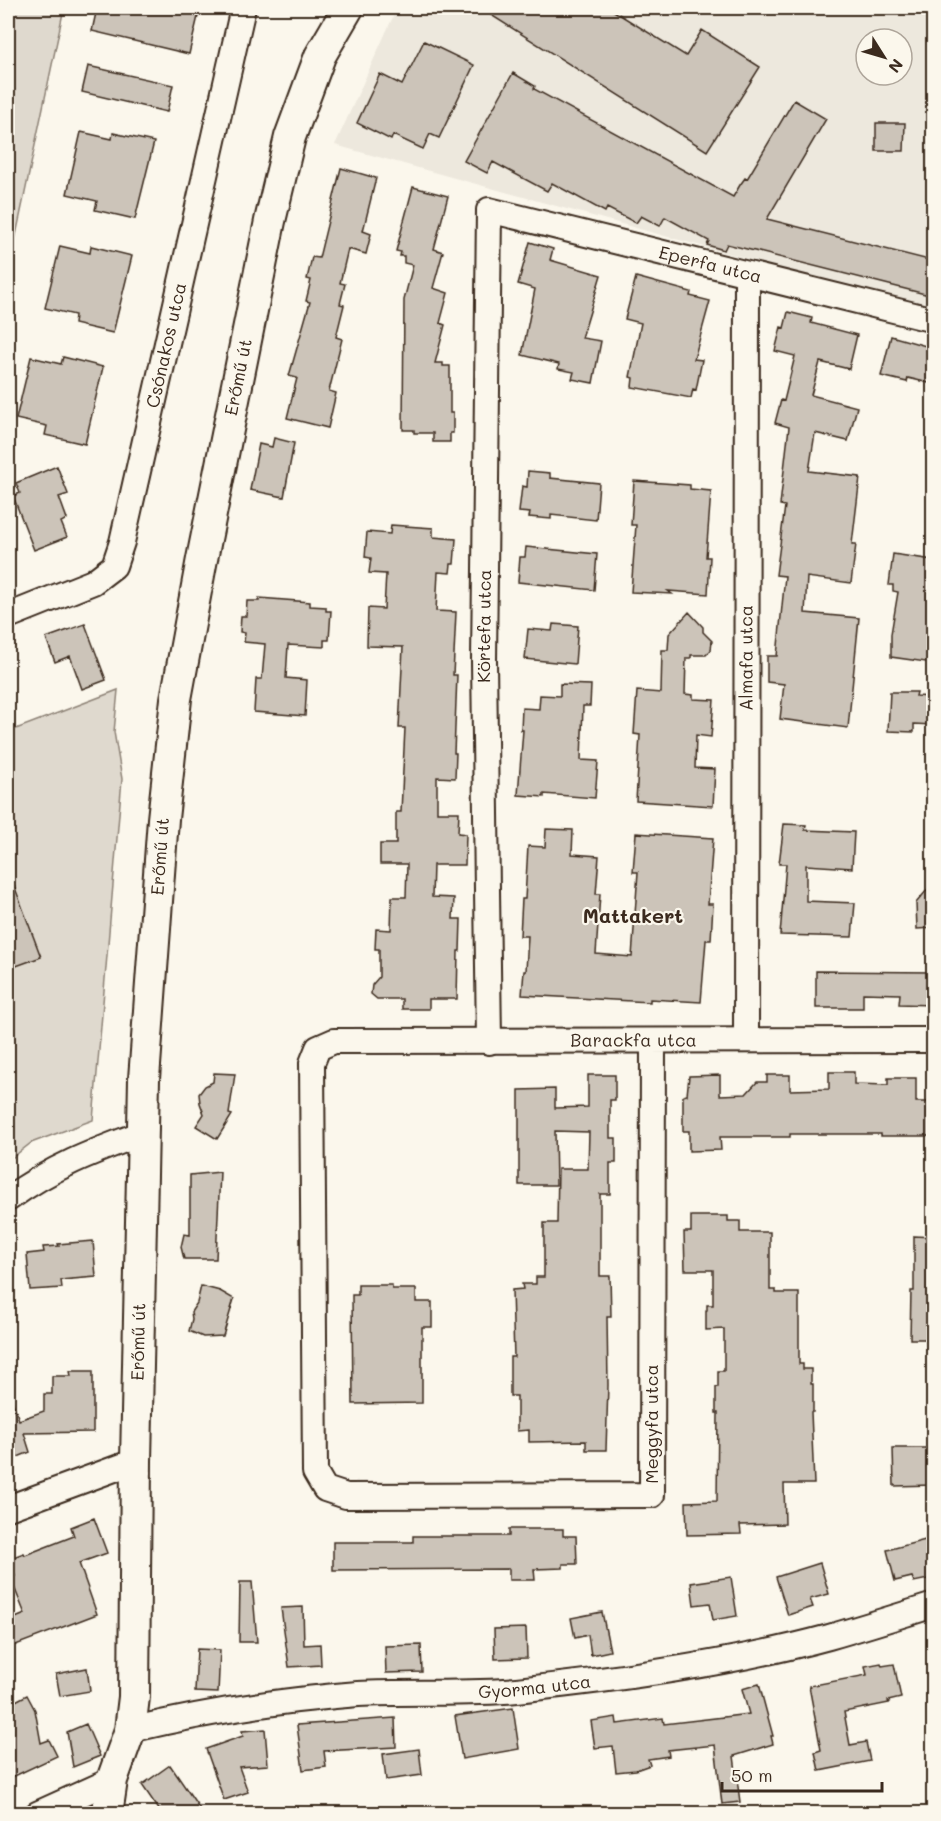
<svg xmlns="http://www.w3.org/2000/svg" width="941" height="1821" viewBox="0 0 941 1821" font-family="Mali,sans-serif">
  <rect width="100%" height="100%" fill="#fbf7ec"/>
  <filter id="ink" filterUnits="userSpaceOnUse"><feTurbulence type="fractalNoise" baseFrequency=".0167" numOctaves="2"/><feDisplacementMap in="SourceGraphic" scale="12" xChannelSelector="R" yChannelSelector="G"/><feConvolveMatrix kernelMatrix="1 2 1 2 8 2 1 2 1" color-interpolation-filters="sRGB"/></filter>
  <g filter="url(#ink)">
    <path fill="#ede8dd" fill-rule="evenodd" d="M397,8h536v302l-598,-165zM866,39h36v36h-36z"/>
    <path fill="#dfd9ce" stroke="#8d8276" stroke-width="1.5" d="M8,8h56l-56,265z
      M118,690l-4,42 8,47 -29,341 -62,23 -23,18v-429z"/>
    <path fill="#ccc4b9" stroke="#3b2a1e" stroke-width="1.5" d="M97,8h103l-11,46 -97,-23z
      M480,8h129l77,48 16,-26 58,37 -53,84z
      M424,41l50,24 -35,73 -9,-4 -7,15 -30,-14 -2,5 -34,-17 23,-49 22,11z
      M88,66l85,19 -6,27 -85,-20z
      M513,73l22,13 -1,3 199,108 7,-12 5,-7 2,1 47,-79 32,19 -59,100 166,42v35l-206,-52 -3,6 -17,-5 2,-4 -44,-24 -5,9 -19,-10 -5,7 -29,-15 -2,4 -53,-29 -5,8 -54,-29 -6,11 -23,-12z
      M876,123h29l-1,28h-28z
      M81,132l31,7 1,-6 41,9 -19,77 -40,-9 2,-9 -30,-7z
      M341,168l35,10 -13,53 8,3 -5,20 -18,-5 -8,34 5,1 -5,20 4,1 -8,32 6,2 -13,52 7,2 -8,35 -41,-10 10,-40 -8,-2 21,-74 -4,-1 5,-21 -4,-1 5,-22 7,1z
      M413,187l35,9 -14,53 9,3 -10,36 15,5 -8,30 5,2 -10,38h8v3h7v47h3v20h-3v9h-17v-9h-19v-3h-11l1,-130 9,-35 -9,-2v-7h-4l1,-4 -5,-1z
      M530,242l23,7 -3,11 51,15 -19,63 19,3 -8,42 -21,-4 2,-7 -16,-3 1,-5 -37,-9 13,-66 -17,-5z
      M60,246l30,7 1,-7 41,10 -19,77 -39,-9 1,-9 -30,-7z
      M636,277l55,15 -1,4 20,5 -16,58 8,1 -6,30 -3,-1 -2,9 -59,-11 1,-9 -3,-1 11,-54 -16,-4z
      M788,312l24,6 -1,5 46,12 -8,34 -29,-7 -9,33 46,12 -9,34 -33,-8 -6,38 51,6 -8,67h4l-5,39 -44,-6 -2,36 54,5 -11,110 -68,-9 4,-35 -17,-2v-26h10l8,-80 -9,-1 9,-69 -5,-1 9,-78 -14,-4 6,-23 3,1 11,-45 -20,-5 6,-24 3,1z
      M891,336l42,12v36l-25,-6 -1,4 -26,-6z
      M31,357l30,7 2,-7 40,10 -18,77 -40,-9 2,-9 -31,-7z
      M274,438l20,5 -10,54 -34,-7 9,-46 13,3z
      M57,466l11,28 -9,3 8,22 -6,3 6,15 -33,13 -21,-54 7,-3 -4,-10z
      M528,471l22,2v5l49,5 -3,37 -45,-5v4l-22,-2 1,-4 -11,-1 3,-26 5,1z
      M634,481l56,4v4l21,2 -5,66h4l-2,37 -40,-3 4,3 -41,-2 5,-67h-5z
      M391,525l42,3v9l23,2 -2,25h-3l-1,9 -12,-1 -2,39 20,1 -3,63h4l-3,78h2l-1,25 -18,-1v35h22l-1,21 8,1 -1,31h-32l-1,32 22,1 -1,21h8l-1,32h-2l-1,48h-28v10h-27v-10h-25l-6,-5 1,-9 7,-8v-28h-4l1,-20 15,1 1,-33h14l1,-33h-27v-20h16v-32h5l4,-84h-6l4,-81 -36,-1 1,-38 16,1 2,-35 -17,-1 2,-15 -6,-1 2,-25 23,2z
      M526,547l71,7 -3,36 -76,-8 2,-25h5z
      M893,554l40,6v103l-42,-6v-23l7,-42 -5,-1v-6h-4z
      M259,598l51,4v4l16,1v4h5l-2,29h-5v7l-36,-2 -2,33 21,2 -2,36 -51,-4 2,-33h6l3,-35 -21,-2 1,-9 -5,-1 1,-16h5l1,-15h12z
      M689,612l14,15v5l9,9 -1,9 -5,5h-15v3h-5l-1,36 8,1v4l21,1 -3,37 -15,-2 -1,33 20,1 -2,37 -77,-5 4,-66 -6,-1 3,-43 24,2 1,-43h6l1,-16z
      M85,624l21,56 -24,9 -12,-33 -15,6 -9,-24z
      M553,624l25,2 -3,38 -50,-5 3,-30 24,2z
      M560,684l31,1 -1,21h-7l-2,54 17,1 -3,37 -51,-4v3l-26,-2 5,-65h-2l1,-22 17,1 1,-14 20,1z
      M890,692h27l-1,4 17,1v28l-19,-1v8l-26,-1z
      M784,824l22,1 -1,5 49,2 -2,36 -46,-3v36l49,2 -3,34 -72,-2 6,-71h-7z
      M546,829l27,1 -1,24 27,2 -3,38h4l-4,60 36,3 6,-85h-5l3,-39 77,5 -5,66h5l-2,36h-5l-5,62 -51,-3v3l-128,-7 2,-24h2l2,-35h-8l2,-37h3l3,-53 17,1z
      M9,872l32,85 -33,12v-96z
      M933,883v45l-16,1 -1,-26z
      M816,971l117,1v33l-34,-1 1,-10 -37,-1v15h-47z
      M829,1072h25v12l34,1v-7h28v24h17v34h-52v-2h-91v3h-70l1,13 -32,1v-20h-6v-35l4,-1 2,-19 31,-1v20l26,-1 11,-12h10v-7h23v15l39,-1z
      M214,1073l21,1 -6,40 3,1 -15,24 -21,-13 8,-12 -4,-11 -1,-9 6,-8 8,-4z
      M588,1075h27v25h-5v38h6v25h-6v31h-10v82h10l1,41h-4l1,68 -2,65h-20v-9l-57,1v-12l-12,1v-35h-7v-39h4l-2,-67 11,-1 -1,-5h14v-7h8v-54h13l1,-54h30l1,-37 -34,-1 1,54h-37v-95l36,-1v19l33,-1z
      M220,1172l-4,87h-32l-3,-12 3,-13 6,1v-60z
      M691,1216h37v5h12v11h30v58h6v3h23v71h4v5h8v15h2v28h-2l3,72h-30l1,40 -45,1 1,9 -54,1 -1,-33 31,-1 1,-88h-2v-26h2v-16h6v-42l-18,1v-19l1,-1v-5h6v-35h-28l-1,-38h7z
      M914,1236l19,1v102h-23l1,-48h3z
      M93,1241l3,36 -35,3 1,8 -32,2 -3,-36 17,-2 -1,-5 16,-1 -1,-2z
      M358,1285h34v4h24v13h16v25h-10v76l-69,1 -1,-109h6z
      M201,1286l19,5 14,8 -11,37 -20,1 -14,-6 3,-12 -1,-7 6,-9z
      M70,1371h23v61l-69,1 6,19 -22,9v-66l2,-1 9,26 25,-9v-17h8v-18h19z
      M893,1448h40v37l-39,1z
      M94,1518l13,35 -28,10 18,51 -89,34v-27l17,-7 -15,-37 5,-1 -7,-17 16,-6 1,2 49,-19 -3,-9z
      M509,1529h54v7h13l1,28h-14v4l-29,1 1,11h-26v-11l-176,1v-28h80v-6h96z
      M933,1538v40l-19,4 -2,-5 -17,4 -8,-31z
      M820,1563l9,31 -19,5 3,8 -25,8 -12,-38z
      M731,1577l6,39 -24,4 -3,-17 -16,2 -3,-22z
      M240,1582h12l5,60h-18z
      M303,1607l1,38 16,-1 1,21 -32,2 -8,-59z
      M602,1612l8,39 -19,4 -3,-20 -13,3 -4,-20z
      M526,1628l1,30 -32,1 -1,-30z
      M421,1645l1,27 -36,1 -1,-27z
      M197,1649l23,1 -2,43 -23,-1z
      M881,1663l1,3 12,-2 7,34 -13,3 1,2 -45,9 6,33 16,-3 4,19 -51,10 -4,-19 6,-2 -12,-64 58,-11 -2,-9z
      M87,1668l3,23 -30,5 -4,-22z
      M759,1684l14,52h-2l2,8 -39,12 6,46 -18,2 -7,-59 -47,5 1,6 -21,3 2,6 -14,5 -20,2 -3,-26 -18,2 -4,-27 25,-4 1,7 46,-6 1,6 85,-10 -7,-25z
      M27,1695l8,15 6,33 8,-3 8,16 -49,23v-74z
      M513,1708l6,41 -57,10 -7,-43z
      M395,1718l1,29 -72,4 2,16 -23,3 -6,-45z
      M86,1724l14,32 -27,11 -6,-35z
      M265,1729l3,36 -29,2 9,25 -24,8 -18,-51 37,-13 -1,-5z
      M419,1749l3,26 -36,5 -3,-26z
      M170,1765l30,44 -13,5h-25l-20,-29z"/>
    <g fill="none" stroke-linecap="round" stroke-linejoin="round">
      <g stroke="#3b2a1e" stroke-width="28">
        <g id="minor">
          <path id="s1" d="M8,616l85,-34 21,-16 8,-24 121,-534"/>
          <path id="s2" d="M746,1040l1,-765"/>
          <path id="s3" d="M653,1041l-1,454 -306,1 -21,-7 -10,-17 -3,-409 6,-15 16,-7 600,-1"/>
          <path id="s4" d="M489,1042l-5,-381 5,-451 445,110"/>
          <path d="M8,1199c44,-32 84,-47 135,-66"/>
          <path d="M8,1508l128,-47"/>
          <path id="s5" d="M130,1730c75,-18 152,-30 228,-36 53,-3 106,1 159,-4 103,-11 213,-26 312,-53 35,-10 70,-21 105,-32"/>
          <path d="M37,1814l75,-34"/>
        </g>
      </g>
      <g stroke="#3b2a1e" stroke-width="34">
        <g id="tertiary">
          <path id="s6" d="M107,1814l5,-34 18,-50 4,-33 2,-236 8,-382 19,-260 13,-120 26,-140 68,-338 20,-84 30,-81 28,-48"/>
        </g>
      </g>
      <use href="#minor" stroke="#fbf7ec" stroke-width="24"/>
      <use href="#tertiary" stroke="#fbf7ec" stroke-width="30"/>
    </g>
  </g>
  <g text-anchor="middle" stroke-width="4.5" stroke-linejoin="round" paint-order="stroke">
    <g font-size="18" fill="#3b2a1e" stroke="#fbf7ec">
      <text dy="6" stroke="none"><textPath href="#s4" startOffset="1060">Eperfa utca</textPath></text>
      <text dy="6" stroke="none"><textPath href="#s1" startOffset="345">Csónakos utca</textPath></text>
      <text dy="6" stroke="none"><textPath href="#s6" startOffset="1448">Erőmű út</textPath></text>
      <text dy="6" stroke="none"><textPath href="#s4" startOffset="416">Körtefa utca</textPath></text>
      <text dy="6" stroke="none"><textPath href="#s2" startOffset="382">Almafa utca</textPath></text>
      <text dy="6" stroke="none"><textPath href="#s6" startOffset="962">Erőmű út</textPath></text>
      <text dy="6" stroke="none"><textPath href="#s3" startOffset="1544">Barackfa utca</textPath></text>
      <text dy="6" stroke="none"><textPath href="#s6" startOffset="476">Erőmű út</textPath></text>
      <text transform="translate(652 1424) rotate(-90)" y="6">Meggyfa utca</text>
      <text dy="6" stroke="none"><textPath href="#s5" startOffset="408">Gyorma utca</textPath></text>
    </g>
    <g font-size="20" font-weight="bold" fill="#3b2a1e" stroke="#fbf7ec">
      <text x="633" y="923">Mattakert</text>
    </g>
  </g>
  <rect width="941" height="1821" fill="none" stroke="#fbf7ec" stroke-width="30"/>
  <rect x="15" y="15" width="911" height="1791" fill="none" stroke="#3b2a1e" stroke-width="2" filter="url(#ink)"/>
  <g transform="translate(884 57) rotate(127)"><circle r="28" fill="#fbf7ec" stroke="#aea59a" stroke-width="1.5"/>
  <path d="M0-4.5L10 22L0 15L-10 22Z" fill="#3b2a1e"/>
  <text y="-9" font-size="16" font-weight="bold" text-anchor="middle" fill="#3b2a1e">N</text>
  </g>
  <path d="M722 1782v9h160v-9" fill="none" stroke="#3b2a1e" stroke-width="3"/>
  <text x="731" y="1782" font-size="18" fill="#3b2a1e" stroke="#fbf7ec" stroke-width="4.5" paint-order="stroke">50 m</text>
</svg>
